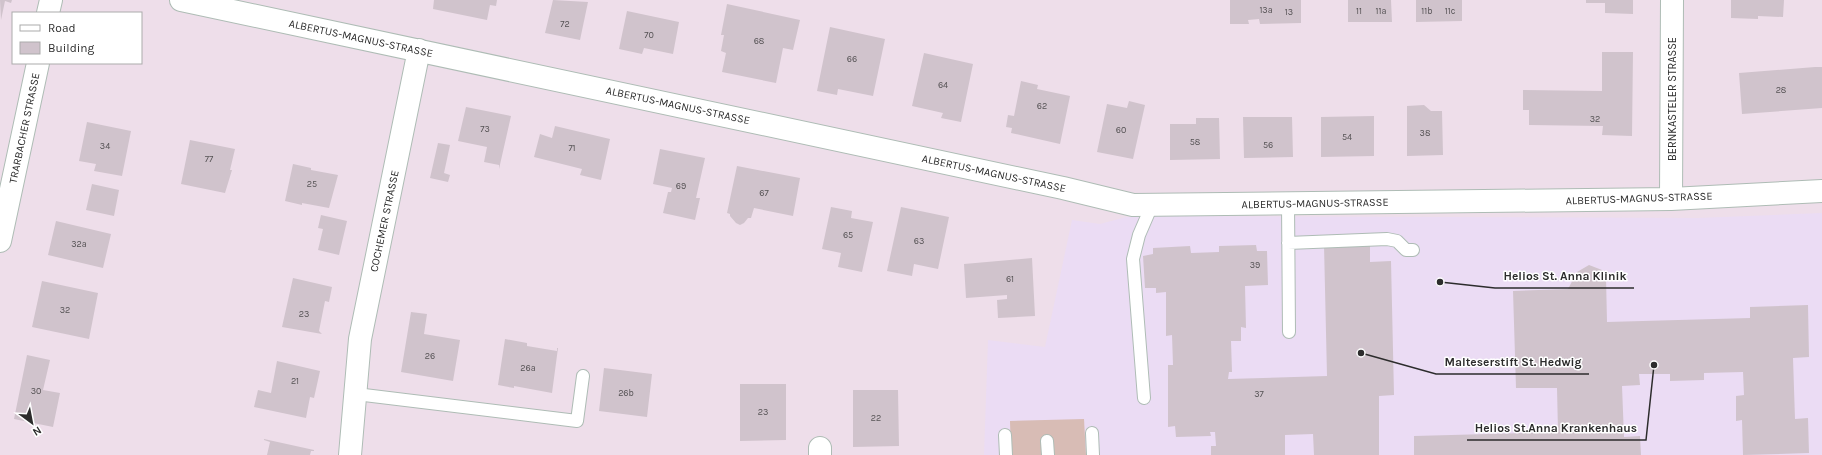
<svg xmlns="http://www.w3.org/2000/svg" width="1822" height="455" viewBox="0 0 1822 455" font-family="Karla,sans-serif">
  <rect width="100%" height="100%" fill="#eedeea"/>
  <path fill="#ebdcf4" d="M1822,213v242h-838l4,-115 57,7 27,-127 28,4 26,-7 33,-1 539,2z"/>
  <path fill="#d8bcb5" d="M1084,419l2,36h-75l-1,-34z"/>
  <path fill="#d0c3cc" d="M0,0h12l-1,3 -6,-2 -4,19z
    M434,0h63l-1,6 -6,-1 -3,15 -54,-11z
    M553,0l35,2 -8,38 -35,-7z
    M1230,0h71v23l-41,1 -1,-5 -11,1 1,4h-19z
    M1348,0h43l1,22h-44z
    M1416,0h46v21l-46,1z
    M1586,0h47v14l-28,-1v-10h-19z
    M1731,0h53l-1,17 -25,-1v3l-27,-1z
    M727,4l73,16 -7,30 -10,-2 -7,35 -54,-11 4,-19 -5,-2 3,-16h-3z
    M627,11l52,11 -6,32 -29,-6 -2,6 -23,-5z
    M830,27l55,12 -12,57 -35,-7 -1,6 -20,-4z
    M1602,52h31l-1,84 -30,-1 1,-9 -74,-1v-15h-6v-20l79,1z
    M924,53l49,11 -12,58 -20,-4 2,-5 -31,-7z
    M1815,67h7v41l-80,6 -3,-41z
    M1021,81l17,4 -1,4 33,7 -10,48 -49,-11 1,-5 -6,-1 2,-12 6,1z
    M1129,101l16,4 -12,54 -36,-7 10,-48 20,4z
    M1424,105l7,6h11l1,44 -36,1v-50z
    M466,107l45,9 -12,53v-4l-15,-3 3,-15 -29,-6z
    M1374,116v40l-53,1v-40z
    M1243,117h49l1,40 -49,1z
    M1196,118h23l1,41 -50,1v-36h26z
    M87,122l44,9 -9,45 -28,-5 2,-7 -17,-3z
    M555,126l55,13 -9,41 -21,-5 2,-6 -48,-12 6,-23 12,4z
    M190,140l45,9 -5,21h2l-7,23 -44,-9z
    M438,143l12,2 -6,28 6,2 -2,7 -18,-4z
    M660,149l45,9 -9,40h4l-5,22 -32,-7 5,-21h3l1,-4 -19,-4z
    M293,164l18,4v2l27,5 -9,33 -27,-5v2l-17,-4z
    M737,166l63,12 -7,38 -39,-8 -3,10h-3l-4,5 -4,2 -4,-2 -6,-7v-2l-3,-1z
    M92,184l27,6 -5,26 -28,-6z
    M831,207l21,4 -1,7 22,4 -11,50 -24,-5 3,-14 -19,-4z
    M901,207l48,10 -11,52 -24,-5 -2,12 -25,-5z
    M321,215l26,6 -8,34 -21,-5 5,-21 -5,-1z
    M56,221l55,13 -8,34 -55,-13z
    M1256,245l1,6h10l1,34 -23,1 1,42 -5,-1v14h-10l1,31h-3l-1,7 99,-3 -3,-131h46v17l21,-1 3,134 -15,1v59h-65l-1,-21 -28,1v20h-74v-9h5l-1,-14h-5l1,4 -35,1 -1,-11 -7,1v-62h5l-1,-30 -6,1v-44l-10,1v-5h-11l-2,-32 10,-2v-6l37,-2 1,7 28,-1v-6z
    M1032,258l3,58 -37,2 -1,-18 10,-1v-4l-41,3 -2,-34z
    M1589,265l13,5 4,7 1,45 143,-4v-11l58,-2 1,52 -16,1 2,61 13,-1 1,35 -66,2 -1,-35 -6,1v-25l8,-1 -1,-23 -39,1v7l-34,1v-7h-31l1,11 -18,1 2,51 16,-1 1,19h-227v-19l144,-4 -1,-44h-41l-3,-97 55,-2 9,-17z
    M293,278l39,9 -3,15 -4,-1 -6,30 3,3 -40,-7z
    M42,281l56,12 -9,46 -57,-12z
    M411,312l16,2 -3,20 36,6 -7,41 -52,-9z
    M505,339l22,4v3l30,5v-3h1l-6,45 -38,-7v2l-16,-3z
    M27,355l23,5 -7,30 17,3 -7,34 -39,-8z
    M277,361l43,10 -6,27 -4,-1 -4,21 -52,-11 4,-17 13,3z
    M604,368l48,6 -5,43 -48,-6z
    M740,384h46v56l-46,1z
    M853,390h45l1,56 -46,1z
    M264,439l50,11v1h-3l-1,4h-43l3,-13 -6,-2z"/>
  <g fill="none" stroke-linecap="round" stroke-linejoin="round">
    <g stroke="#aebcb5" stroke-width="14">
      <path id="service" d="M1288,203l1,129
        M1288,243l99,-4 10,2 9,9h7
        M356,394l221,27 6,-45
        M1144,398l-11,-139 6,-24 13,-30
        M1092,433l1,22
        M1005,435l1,20
        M1047,441l1,14"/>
    </g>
    <g stroke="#aebcb5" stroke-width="24">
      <path id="minor" d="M181,0l882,188 70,17 538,-6 151,-8
        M48,13l3,-13
        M1671,199l1,-199
        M0,241l38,-178
        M350,455l10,-116 59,-289
        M820,455v-7"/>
    </g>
    <use href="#service" stroke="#fff" stroke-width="12"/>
    <use href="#minor" stroke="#fff" stroke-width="22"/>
  </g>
  <g text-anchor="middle" stroke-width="3" stroke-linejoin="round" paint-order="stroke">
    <g font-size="9" fill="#555254">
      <text x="1266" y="13">13a</text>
      <text x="1359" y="14">11</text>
      <text x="1381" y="14">11a</text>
      <text x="1427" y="14">11b</text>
      <text x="1450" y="14">11c</text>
      <text x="1289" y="15">13</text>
      <text x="565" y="27">72</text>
      <text x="649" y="38">70</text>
      <text x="759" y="44">68</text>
      <text x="852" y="62">66</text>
      <text x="943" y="88">64</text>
      <text x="1781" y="93">28</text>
      <text x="1042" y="109">62</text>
      <text x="1595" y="122">32</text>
      <text x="485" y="132">73</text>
      <text x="1121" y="133">60</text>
      <text x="1425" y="136">38</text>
      <text x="1347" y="140">54</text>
      <text x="1195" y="145">58</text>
      <text x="1268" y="148">56</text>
      <text x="105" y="149">34</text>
      <text x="572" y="151">71</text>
      <text x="209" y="162">77</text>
      <text x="312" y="187">25</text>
      <text x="681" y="189">69</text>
      <text x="764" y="196">67</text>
      <text x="848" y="238">65</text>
      <text x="919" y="244">63</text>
      <text x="79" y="247">32a</text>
      <text x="1255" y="268">39</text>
      <text x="1010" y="282">61</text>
      <text x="65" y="313">32</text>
      <text x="304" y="317">23</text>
      <text x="430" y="359">26</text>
      <text x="528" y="371">26a</text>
      <text x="295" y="384">21</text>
      <text x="36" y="394">30</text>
      <text x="626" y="396">26b</text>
      <text x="1259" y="397">37</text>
      <text x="763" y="415">23</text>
      <text x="876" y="421">22</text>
    </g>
    <g font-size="11" fill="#2c2c2c" stroke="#fff">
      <text transform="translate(361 38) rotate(12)" y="4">ALBERTUS-MAGNUS-STRASSE</text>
      <text transform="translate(1672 99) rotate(-90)" y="4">BERNKASTELER STRASSE</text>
      <text transform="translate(678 105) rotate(12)" y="4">ALBERTUS-MAGNUS-STRASSE</text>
      <text transform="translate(24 128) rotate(-78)" y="4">TRARBACHER STRASSE</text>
      <text transform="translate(994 173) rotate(12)" y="4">ALBERTUS-MAGNUS-STRASSE</text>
      <text transform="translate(1639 198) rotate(-2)" y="4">ALBERTUS-MAGNUS-STRASSE</text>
      <text transform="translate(1315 203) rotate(-1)" y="4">ALBERTUS-MAGNUS-STRASSE</text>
      <text transform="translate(384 221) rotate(-78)" y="4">COCHEMER STRASSE</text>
    </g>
  </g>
  <path fill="none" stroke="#2c2c2c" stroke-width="1.5" d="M1440 282L1495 288H1634M1361 353L1436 374H1589M1654 365L1646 440H1467"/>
  <g fill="#2c2c2c" stroke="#fff" stroke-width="1.5">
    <circle cx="1440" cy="282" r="4"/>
    <circle cx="1361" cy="353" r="4"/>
    <circle cx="1654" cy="365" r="4"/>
  </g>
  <g font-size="12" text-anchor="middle" font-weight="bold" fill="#2c2c2c" stroke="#fff" stroke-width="3" stroke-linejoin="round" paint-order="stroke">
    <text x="1565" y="280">Helios St. Anna Klinik</text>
    <text x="1513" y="366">Malteserstift St. Hedwig</text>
    <text x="1556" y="432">Helios St.Anna Krankenhaus</text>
  </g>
  <rect x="12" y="12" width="130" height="52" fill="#ffffff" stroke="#ababab"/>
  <rect x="20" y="25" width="20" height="6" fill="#ffffff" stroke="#ababab"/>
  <text x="48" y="32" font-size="12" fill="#2c2c2c">Road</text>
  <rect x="20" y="42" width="20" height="12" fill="#d0c3cc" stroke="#ababab"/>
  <text x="48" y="52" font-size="12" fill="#2c2c2c">Building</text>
  <g transform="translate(32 423) rotate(148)" stroke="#ffffff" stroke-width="3" paint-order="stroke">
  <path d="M0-3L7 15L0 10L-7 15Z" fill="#2c2c2c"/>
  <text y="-6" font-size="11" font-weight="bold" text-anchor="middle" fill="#2c2c2c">N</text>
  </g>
</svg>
